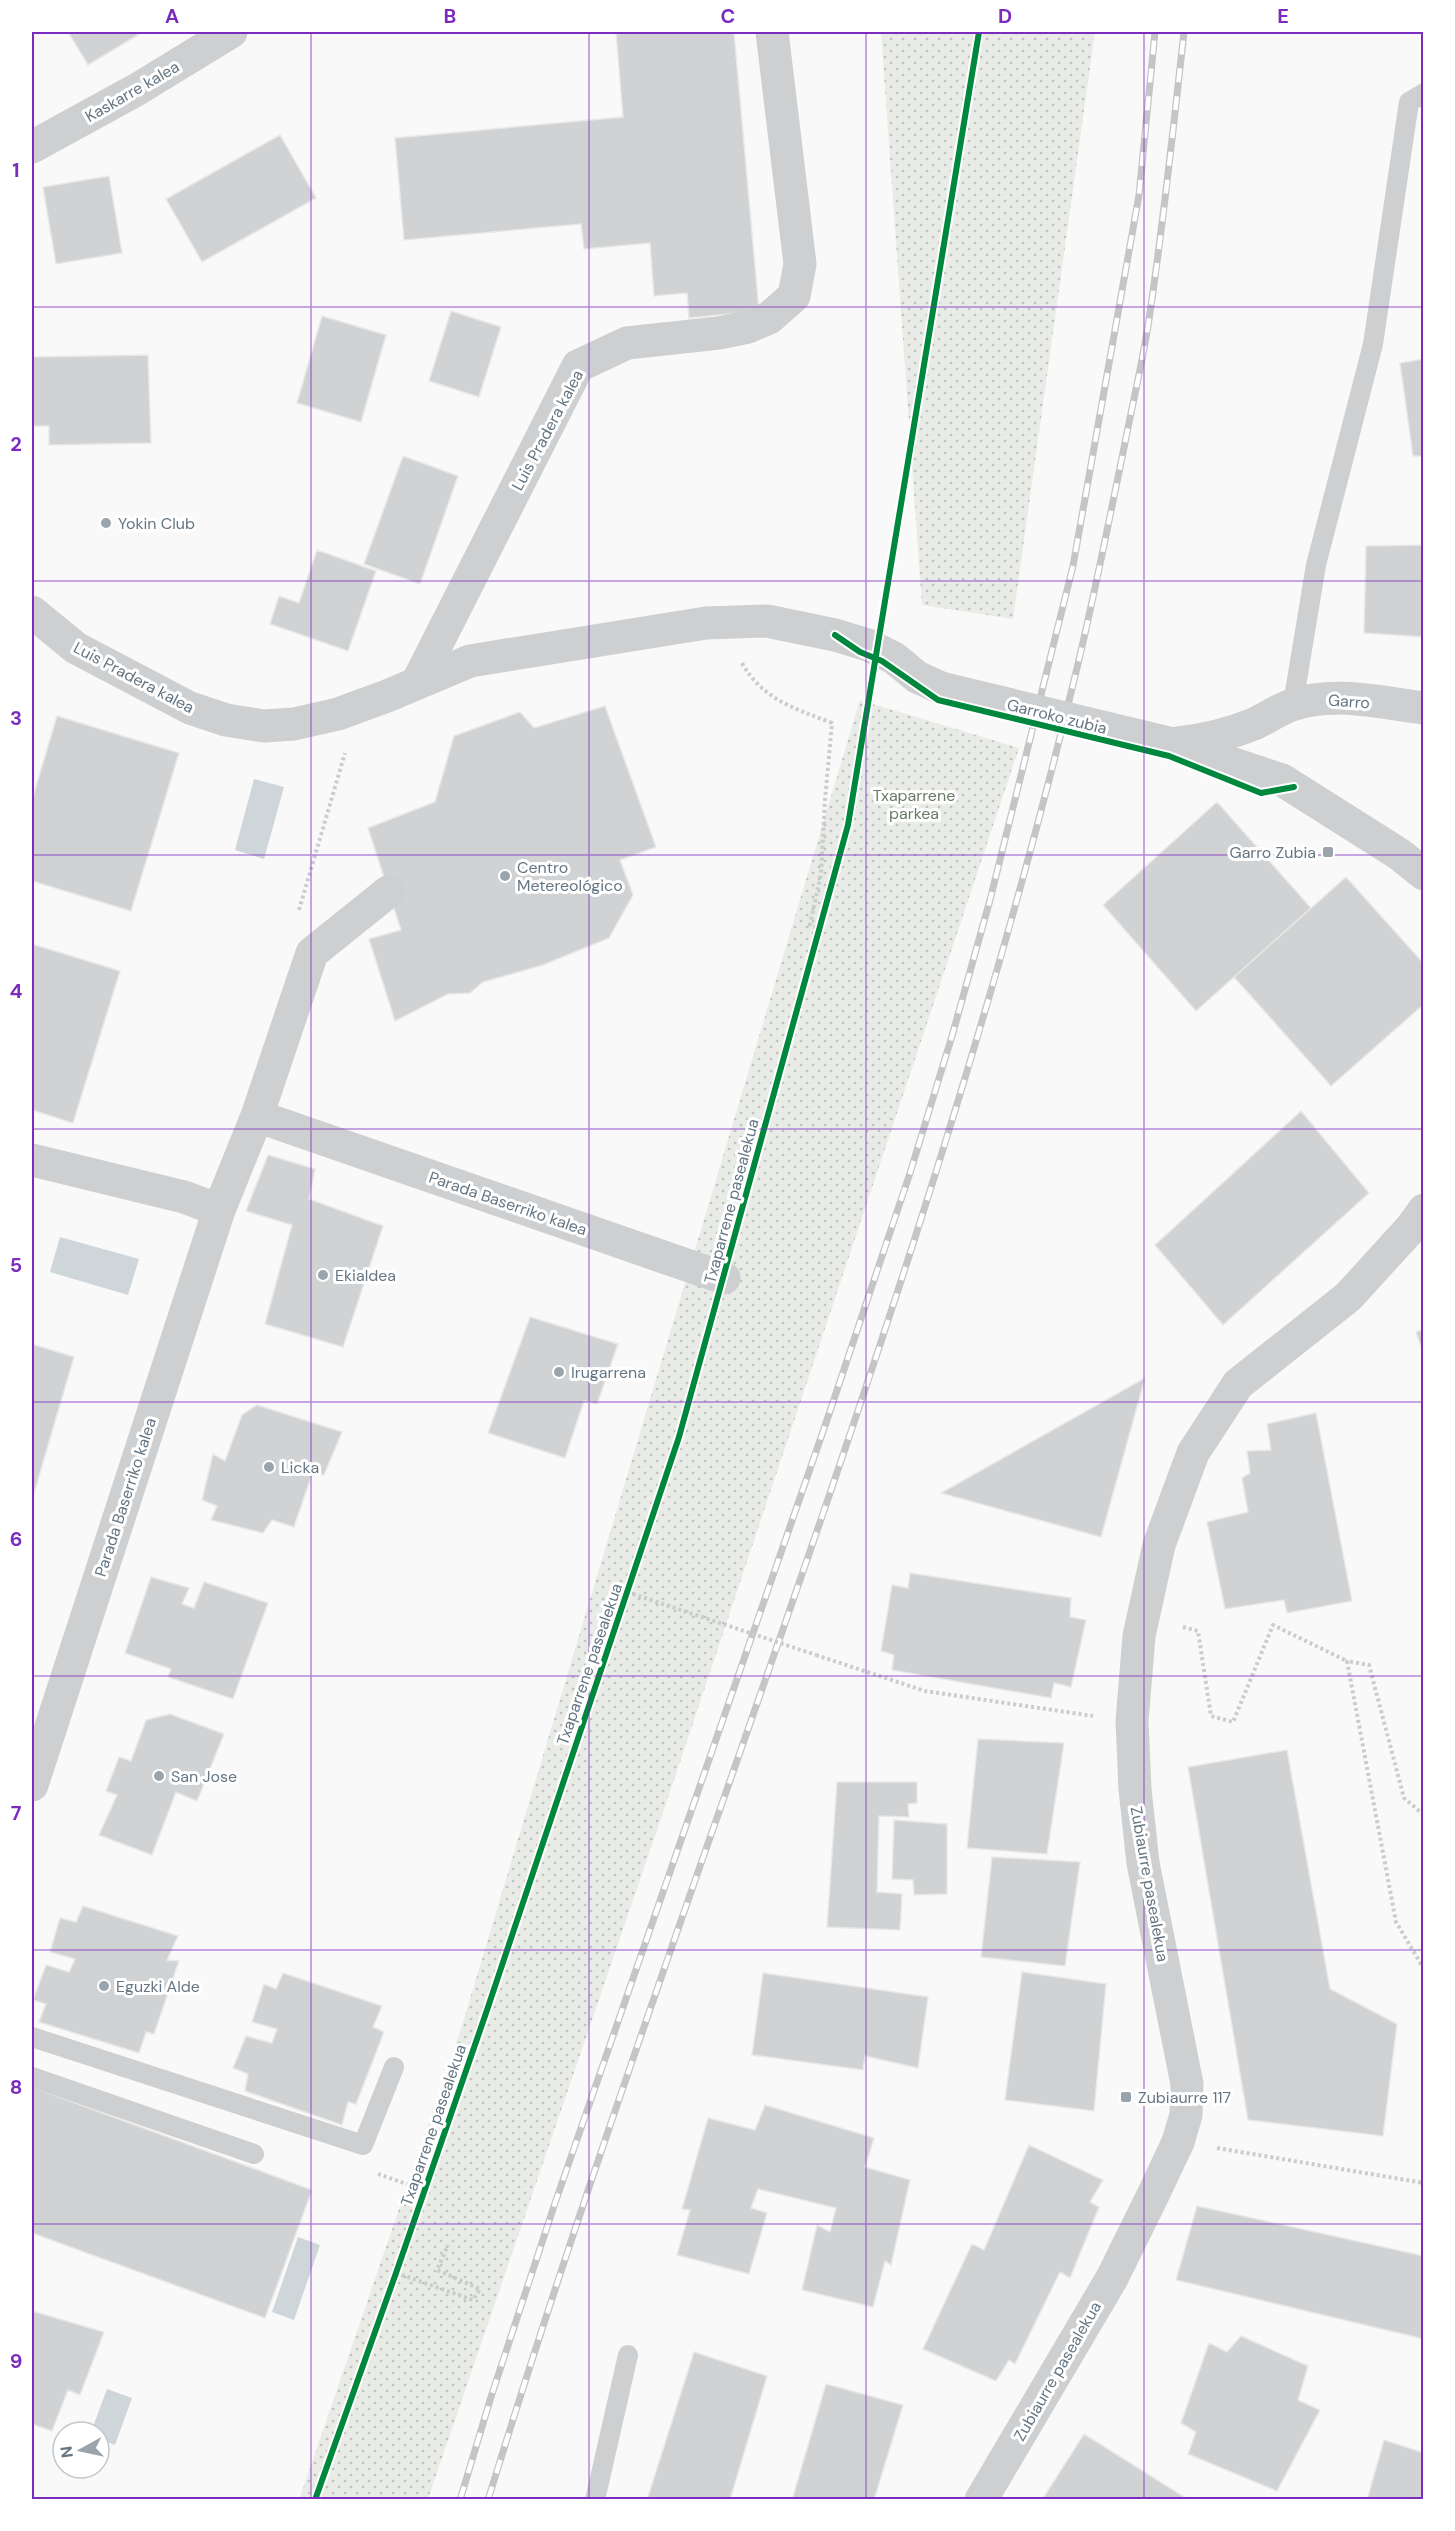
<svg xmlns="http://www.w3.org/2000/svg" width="1455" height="2531" viewBox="0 0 1455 2531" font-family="'DM Sans',sans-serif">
  <defs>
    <pattern id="park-dots" width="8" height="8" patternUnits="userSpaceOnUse" patternTransform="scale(1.5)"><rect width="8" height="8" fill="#e8ebe6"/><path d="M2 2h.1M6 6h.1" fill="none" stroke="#c0c3c0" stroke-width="1.8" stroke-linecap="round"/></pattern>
  </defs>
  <rect width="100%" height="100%" fill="#f9f9f9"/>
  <path fill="url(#park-dots)" d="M881,32h214l-82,587 -91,-14z
    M860,700l159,48 -349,1044 -242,707 -129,1 162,-471z"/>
  <path fill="#ced6d9" d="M254,779l30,8 -20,72 -29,-9z
    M60,1237l79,22 -11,36 -78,-23z
    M298,2237l22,8 -26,75 -22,-8z
    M107,2389l25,9 -17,47 -16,-6v-7h-8z"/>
  <path fill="#d0d2d3" stroke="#e8e8e8" stroke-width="1.5" d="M68,32h75l-55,33z
    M616,32h118l25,279 -70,7 -2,-25 -33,3 -4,-53 -66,6 -3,-25 -177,16 -9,-102 228,-21z
    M280,135l36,63 -114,64 -36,-63z
    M109,176l13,77 -66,11 -13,-77z
    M451,311l50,16 -22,70 -50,-16z
    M322,316l64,19 -25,87 -64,-19z
    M148,355l3,88 -102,2v-19h-17v-69z
    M1424,359v97h-11l-13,-93z
    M403,456l55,20 -38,108 -56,-20z
    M1424,545v92l-60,-4 2,-87z
    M317,550l59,21 -28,80 -78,-27 9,-28 20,7z
    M605,706l51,141 -36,13 13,35 -24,43 -66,27 -60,17 -13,11 -22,1 -53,27 -26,-82 32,-9 -33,-102 67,-26 19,-66 66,-24 14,16z
    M57,716l122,37 -48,158 -99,-30v-81z
    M1217,802l94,106 -115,103 -93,-106z
    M1346,877l78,87v40l-93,82 -97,-109z
    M32,944l88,27 -47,152 -41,-13z
    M1301,1111l68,82 -146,132 -68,-80z
    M268,1155l47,14 -6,30 74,27 -40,121 -78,-23 27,-99 -46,-14z
    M530,1317l88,27 -21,60 -13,-3 -19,57 -77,-25z
    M1424,1329v26l-8,-23z
    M32,1344l42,13 -42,143z
    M1145,1378l-44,159 -160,-44z
    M257,1405l85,27 -18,43 -12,-1 -18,53 -22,-7 -9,13 -52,-13 6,-14 -15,-6 11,-46 12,7 17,-46z
    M1316,1413l36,188 -65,12 -3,-13 -59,9 -18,-87 41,-10 -6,-34 8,-5 -3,-22 24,-1 -4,-26z
    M910,1573l161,25 -1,19 16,3 -15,67 -17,-4 -3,15 -159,-28 2,-15 -13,-4 11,-66 16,3z
    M151,1577l38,11 -7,16 12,4 10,-26 64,21 -35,96 -65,-22 3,-8 -46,-16z
    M170,1714l54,20 -27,67 -21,-9 -24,63 -53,-20 18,-40 -11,-4 13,-34 12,4 15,-41z
    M978,1739l86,4 -17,111 -80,-6z
    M1287,1750l43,239 67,35 -14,112 -135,-16 -60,-353z
    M837,1782h80v21l-9,1 1,13 -30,-1 -2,76 25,2 -2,36 -73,-3z
    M894,1820l53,4v70l-33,1 -1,-15 -21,-1z
    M992,1857l88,5 -15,104 -84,-9z
    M83,1906l95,30 -11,24 12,1 -25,73 -8,-2 -7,21 -100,-31 7,-18 -13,-4 13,-35 23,7 6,-13 -25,-7 10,-34 16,4z
    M1022,1972l84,12 -12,127 -89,-11z
    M283,1973l99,33 -9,21 11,5 -28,72 -8,-2 -6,23 -97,-34 3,-17 -15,-6 13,-32 26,7 5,-14 -25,-7 12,-38 12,5z
    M763,1973l165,24 -10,71 -53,-12 -2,14 -111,-15z
    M32,2087l280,103 -47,128 -233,-85z
    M765,2105l109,33 -9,29 45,13 -19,85 -6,-4 -12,46 -71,-17 15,-65 13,7 6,-24 -78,-19 -7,19 16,5 -18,61 -72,-19 13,-45 -8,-1 26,-91 47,12z
    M1029,2145l74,35 -13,22 9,5 -29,71 -10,-6 -45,92 -6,-4 -13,21 -73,-32 49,-105 12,6z
    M1197,2206l227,50v83l-248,-59z
    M32,2311l72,21 -24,63 -12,-5 -16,41 -20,-7z
    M1241,2336l67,30 -10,34 22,10 -43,81 -89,-37 8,-22 -15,-9 28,-80 18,9z
    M694,2352l73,24 -37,124h-83z
    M826,2384l77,21 -29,95h-82z
    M1084,2434l105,66h-147z
    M1384,2440l40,13v47h-57z"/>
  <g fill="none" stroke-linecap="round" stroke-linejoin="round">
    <path stroke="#cbcccd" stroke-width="4" stroke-dasharray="3 3" stroke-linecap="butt" d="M742,663c21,37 52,45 90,60l-7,77 -4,74 -11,51 10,4
      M299,910l46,-157
      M1183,1627l15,4 13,85 22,6 40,-97 74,36
      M816,1655l109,36 168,25
      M1424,1815l-20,-17 -35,-133 -22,-4 49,261 28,47
      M1217,2148l207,35
      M378,2174l46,16
      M396,2273l77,27 7,-11 -43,-19 11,-25"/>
    <path stroke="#cecfd0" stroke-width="20" d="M1293,704l23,-139 57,-221 36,-242 15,-9
      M32,2037l331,108 31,-78
      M32,2077l222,77
      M595,2500l33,-145"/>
    <path stroke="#cecfd0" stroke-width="33" d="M32,147l104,-57 95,-58
      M32,612l44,36 114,60 36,12 38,6 30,-2 44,-10 49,-18 83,-35 236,-38 61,-2 68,14 33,10 26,13 23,19 24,11
      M418,681l160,-315 49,-23 92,-10 29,-6 21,-9 25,-22 6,-32 -28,-232
      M1178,743c26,-3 51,-9 76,-19 13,-6 27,-16 41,-20 40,-13 88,-1 129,4
      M1173,744l109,36 117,74 25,20
      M257,1116l467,162
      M32,1160l152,37 35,13
      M32,1785l187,-575 38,-94 55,-163 76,-61
      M981,2500l131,-222 41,-83 25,-53 8,-27 1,-31 -44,-221 -8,-74 -3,-68 7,-85 20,-91 34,-92 45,-69 110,-87 63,-69 13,-18"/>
    <g stroke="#c3c5c6" stroke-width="7">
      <path id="rail" d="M460,2500l31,-103 64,-194 272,-783 83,-247 42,-137 38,-136 83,-334 66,-371 16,-163
        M488,2500c188,-613 440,-1207 589,-1832 17,-71 31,-143 46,-215 8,-42 18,-84 25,-127 15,-98 25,-196 36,-294"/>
    </g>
    <use href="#rail" stroke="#fff" stroke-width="4.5" stroke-dasharray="14" stroke-linecap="butt"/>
    <path stroke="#cbcccd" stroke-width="4" stroke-dasharray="3 3" stroke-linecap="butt" d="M627,1592l189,63"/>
    <path stroke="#cecfd0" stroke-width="33" d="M941,688l232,56"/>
    <g stroke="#fff" stroke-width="10">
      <path id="cycleway" d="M835,635l25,17 22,9 56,39 231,56 92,37 33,-6
        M315,2500l81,-227 90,-260 193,-576 169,-612 131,-793"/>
    </g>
    <use href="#cycleway" stroke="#00873e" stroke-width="6"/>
  </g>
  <path fill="none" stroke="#7b2cbf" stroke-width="1.5" stroke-opacity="0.55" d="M311,32v2468M589,32v2468M866,32v2468M1144,32v2468M32,307h1392M32,581h1392M32,855h1392M32,1129h1392M32,1402h1392M32,1676h1392M32,1950h1392M32,2224h1392"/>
  <g fill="#99a4ac" stroke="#fff" stroke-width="2">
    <circle cx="106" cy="523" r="6"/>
    <rect x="1322" y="846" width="12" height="12" rx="3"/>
    <circle cx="505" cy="876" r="6"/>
    <circle cx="323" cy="1275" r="6"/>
    <circle cx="559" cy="1372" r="6"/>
    <circle cx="269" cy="1467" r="6"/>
    <circle cx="159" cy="1776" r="6"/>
    <circle cx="104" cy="1986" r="6"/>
    <rect x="1120" y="2091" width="12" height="12" rx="3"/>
  </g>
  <g text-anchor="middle" stroke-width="6" stroke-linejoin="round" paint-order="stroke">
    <g font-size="16" fill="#657683" stroke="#fff">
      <text transform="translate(132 91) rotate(-30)" y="6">Kaskarre kalea</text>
      <text transform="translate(547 430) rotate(-62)" y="6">Luis Pradera kalea</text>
      <text transform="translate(134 677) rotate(28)" y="6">Luis Pradera kalea</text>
      <text transform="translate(1349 701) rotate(4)" y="6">Garro</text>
      <text transform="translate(1057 716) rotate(14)" y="6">Garroko zubia</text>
      <text transform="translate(731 1201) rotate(-75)" y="6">Txaparrene pasealekua</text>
      <text transform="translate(508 1203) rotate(19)" y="6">Parada Baserriko kalea</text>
      <text transform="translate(125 1497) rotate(-72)" y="6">Parada Baserriko kalea</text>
      <text transform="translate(589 1664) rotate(-71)" y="6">Txaparrene pasealekua</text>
      <text transform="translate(1150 1884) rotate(80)" y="6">Zubiaurre pasealekua</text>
      <text transform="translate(433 2125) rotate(-71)" y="6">Txaparrene pasealekua</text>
      <text transform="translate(1057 2371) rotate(-60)" y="6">Zubiaurre pasealekua</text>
    </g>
    <g font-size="16" fill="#657683" stroke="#fff" text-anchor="start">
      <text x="118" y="529">Yokin Club</text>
      <text x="1316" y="858" text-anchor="end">Garro Zubia</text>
      <text x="517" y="873">Centro<tspan x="517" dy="18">Metereológico</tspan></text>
      <text x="335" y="1281">Ekialdea</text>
      <text x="571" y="1378">Irugarrena</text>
      <text x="281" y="1473">Licka</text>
      <text x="171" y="1782">San Jose</text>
      <text x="116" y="1992">Eguzki Alde</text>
      <text x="1138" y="2103">Zubiaurre 117</text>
    </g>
    <g font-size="16" fill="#687a64" stroke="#fff">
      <text x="914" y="801">Txaparrene<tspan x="914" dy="18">parkea</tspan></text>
    </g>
  </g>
  <rect width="1455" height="2531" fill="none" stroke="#ffffff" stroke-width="66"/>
  <g transform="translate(81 2450) rotate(262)"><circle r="28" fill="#ffffff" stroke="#c1c8cd" stroke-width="1.5"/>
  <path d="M0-4.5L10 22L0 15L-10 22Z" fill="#99a4ac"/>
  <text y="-9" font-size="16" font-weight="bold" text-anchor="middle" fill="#657683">N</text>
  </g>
  <rect x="33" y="33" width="1389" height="2465" fill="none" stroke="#7b2cbf" stroke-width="2"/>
  <g font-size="20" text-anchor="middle" font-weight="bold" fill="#7b2cbf">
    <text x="172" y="23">A</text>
    <text x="450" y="23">B</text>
    <text x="728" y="23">C</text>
    <text x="1005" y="23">D</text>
    <text x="1283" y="23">E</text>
    <text x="16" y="177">1</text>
    <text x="16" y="451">2</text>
    <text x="16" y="725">3</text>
    <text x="16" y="998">4</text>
    <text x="16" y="1272">5</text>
    <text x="16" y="1546">6</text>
    <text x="16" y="1820">7</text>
    <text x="16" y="2094">8</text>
    <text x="16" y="2368">9</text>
  </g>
</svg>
